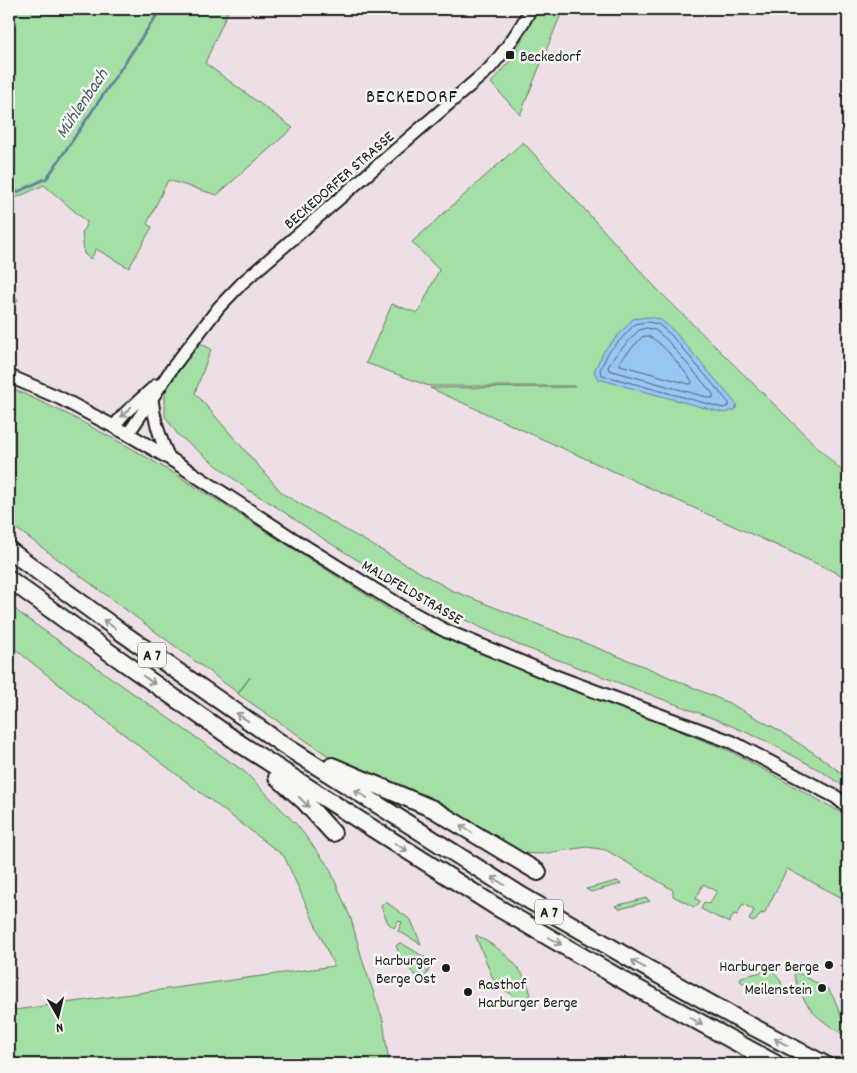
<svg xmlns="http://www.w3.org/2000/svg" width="857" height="1073" viewBox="0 0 857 1073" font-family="Dekko,sans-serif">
  <rect width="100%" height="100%" fill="#eedfe6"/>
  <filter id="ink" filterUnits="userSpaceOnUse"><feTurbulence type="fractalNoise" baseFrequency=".02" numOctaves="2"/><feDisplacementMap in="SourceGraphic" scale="10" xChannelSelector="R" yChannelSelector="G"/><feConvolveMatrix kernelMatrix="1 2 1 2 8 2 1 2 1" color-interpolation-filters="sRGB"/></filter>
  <g filter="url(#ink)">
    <path fill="#a4dfa5" stroke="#607e60" d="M9,9h220l-24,54 88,65 -76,67 -49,-15 -21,44 5,3 -23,41 -33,-19 -5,10 -7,-5 -2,-21 5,-11 -43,-37 -35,16z
      M537,9h26l-43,106 -29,-32 22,-26z
      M523,142l134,147 191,188v101l-418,-190 144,-1v-1h-145l-63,-23 26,-59 26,9 21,-43 -27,-28z
      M9,293l9,6 -9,16z
      M200,343l11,6 -16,44 88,101 168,96 197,78 81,35 46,25 45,29 28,21v11l-27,-18 -55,-30 -46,-20 -204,-77 -55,-26 -72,-39 -61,-37 -56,-38 -24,-14 -70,-55 -13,-19v-23l9,-16z
      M9,387l58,27 62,33 56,33 230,146 315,125 114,63 4,4v83l-61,-32 -23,45 -3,-1 -5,7 -3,2 -4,-2 5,-10 -11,-6 -6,11 -3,-1 -5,9 -28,-14 3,-7 5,2 8,-13 -14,-7 -7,15 4,2 -3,5 -3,1 -21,-11v-6l-67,-40 -19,-3 -47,7 -21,-1 -186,-94 -95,-65 12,-17 -12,16 -229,-170z
      M9,604l13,11 223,157 52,53 32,42 22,52 12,43 20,58 6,44h-380v-73l6,19 319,-44 -50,-110 -217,-165 -58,-47z
      M617,881l4,3 -30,8 -5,-3z
      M646,898l4,3 -30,8 -5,-3z
      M386,902l25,18 10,24 -23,-13 4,-9 -4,-1 -4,7 -6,-5 -7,-16 1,-3z
      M476,935c27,15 54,35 56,69l-2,1 -2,-1 -25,-15 -9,-8 -18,-44z
      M401,943l32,19 -10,19c-13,-9 -22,-20 -27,-35l2,-2z
      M770,970c9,4 15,17 12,26 -12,3 -31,-9 -42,-15l1,-4z
      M795,973h3l30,16 6,9 9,23 5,10v6c-30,-17 -44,-28 -54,-62z"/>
    <path fill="#98c6f3" stroke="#66829d" d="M648,317l12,2 14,12 63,74 -2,5 -11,3 -126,-34 -4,-8 10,-20 29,-32z"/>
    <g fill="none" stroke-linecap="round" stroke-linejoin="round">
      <path stroke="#4e6072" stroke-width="1" d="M648,322l10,2 13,11 58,68v3l-6,2 -121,-33 -2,-5 8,-17 27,-29z
        M647,328l8,2 11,9 47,55v4h-3l-101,-28 -1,-3 6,-10 25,-27z
        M647,336c13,2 36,34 45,45l-1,3h-2l-69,-19v-4l22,-24z"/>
      <path stroke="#66829d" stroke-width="3" d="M9,196l38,-18 114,-169"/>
      <g stroke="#1c1c1c" stroke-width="15">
        <path id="tertiary" d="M152,399c2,21 8,40 17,59
          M114,426l10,-12 32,-29
          M128,434l45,-67 46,-60 24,-25 246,-213c18,-20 29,-37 42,-60"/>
      </g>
      <g stroke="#1c1c1c" stroke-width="16">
        <path id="secondary" d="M9,376l51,22 68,36 41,24 124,81 116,72 37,20 111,46 175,65 104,55 12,10"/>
      </g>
      <g stroke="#1c1c1c" stroke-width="20">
        <path id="motorway" d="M9,550l112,82 161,112 240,152 121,70 95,53 86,45
          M9,579l100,73 133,93 92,59 161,102 138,80 143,78
          M332,766l101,43 105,63
          M277,777l27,24 29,32"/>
      </g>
      <use href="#tertiary" stroke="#f6f6f2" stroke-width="11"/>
      <use href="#secondary" stroke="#f6f6f2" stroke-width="12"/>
      <use href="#motorway" stroke="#f6f6f2" stroke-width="16"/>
    </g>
    <defs><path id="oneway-shaft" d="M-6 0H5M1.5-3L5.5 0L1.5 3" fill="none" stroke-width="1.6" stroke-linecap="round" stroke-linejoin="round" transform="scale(1.25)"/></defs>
    <g stroke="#949492">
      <use href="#oneway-shaft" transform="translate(126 412) rotate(135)"/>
      <use href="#oneway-shaft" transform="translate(109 624) rotate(-144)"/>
      <use href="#oneway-shaft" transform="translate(149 680) rotate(35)"/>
      <use href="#oneway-shaft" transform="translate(242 717) rotate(-146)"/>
      <use href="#oneway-shaft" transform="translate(361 794) rotate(-148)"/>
      <use href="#oneway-shaft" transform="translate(304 802) rotate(45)"/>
      <use href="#oneway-shaft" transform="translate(466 829) rotate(-148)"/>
      <use href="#oneway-shaft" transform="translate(401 847) rotate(32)"/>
      <use href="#oneway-shaft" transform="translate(498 881) rotate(-148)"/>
      <use href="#oneway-shaft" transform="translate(555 941) rotate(30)"/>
      <use href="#oneway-shaft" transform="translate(638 964) rotate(-150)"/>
      <use href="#oneway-shaft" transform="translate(696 1021) rotate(29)"/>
      <use href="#oneway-shaft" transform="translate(781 1042) rotate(-152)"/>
    </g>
  </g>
  <g fill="#1c1c1c" stroke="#f6f6f2" stroke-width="2">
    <rect x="505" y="50" width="10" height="10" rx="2.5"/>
    <circle cx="829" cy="965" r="5"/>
    <circle cx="446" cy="968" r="5"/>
    <circle cx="822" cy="988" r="5"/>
    <circle cx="468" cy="992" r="5"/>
  </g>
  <g text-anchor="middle" stroke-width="5" stroke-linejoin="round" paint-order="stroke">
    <g fill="#f6f6f2" stroke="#5d5d5c" stroke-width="1">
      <rect x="138" y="642.5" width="28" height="25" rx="4"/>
      <rect x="535" y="899.5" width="28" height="25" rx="4"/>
    </g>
    <g font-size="15" font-weight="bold" fill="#1c1c1c">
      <text x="152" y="660">A 7</text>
      <text x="549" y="917">A 7</text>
    </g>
    <g font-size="16" fill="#1c1c1c" stroke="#f6f6f2" text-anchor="end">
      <text x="520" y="61" text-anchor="start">Beckedorf</text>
      <text x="436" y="965">Harburger<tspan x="436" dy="18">Berge Ost</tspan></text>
      <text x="819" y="971">Harburger Berge</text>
      <text x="478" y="989" text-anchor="start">Rasthof<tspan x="478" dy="18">Harburger Berge</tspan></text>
      <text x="812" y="994">Meilenstein</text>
    </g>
    <g font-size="16" fill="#1c1c1c" stroke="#f6f6f2">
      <text transform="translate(338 179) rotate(-41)" y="6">BECKEDORFER STRASSE</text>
      <text transform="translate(413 591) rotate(30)" y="6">MALDFELDSTRASSE</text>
    </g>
    <g font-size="18" font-style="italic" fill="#475867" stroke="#f6f6f2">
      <text transform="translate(81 103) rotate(-56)" y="6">Mühlenbach</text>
    </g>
    <g font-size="19" letter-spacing="1" fill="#1c1c1c" stroke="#f6f6f2">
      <text x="412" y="102">BECKEDORF</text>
    </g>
  </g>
  <rect width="857" height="1073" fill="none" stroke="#f6f6f2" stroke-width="30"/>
  <rect x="15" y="15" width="827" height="1043" fill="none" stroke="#1c1c1c" stroke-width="2" filter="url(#ink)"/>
  <g transform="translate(58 1016) rotate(172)" stroke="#f6f6f2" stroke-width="4" paint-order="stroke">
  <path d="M0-4L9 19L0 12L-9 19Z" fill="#1c1c1c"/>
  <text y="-8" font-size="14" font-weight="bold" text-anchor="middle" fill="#1c1c1c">N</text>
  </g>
</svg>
